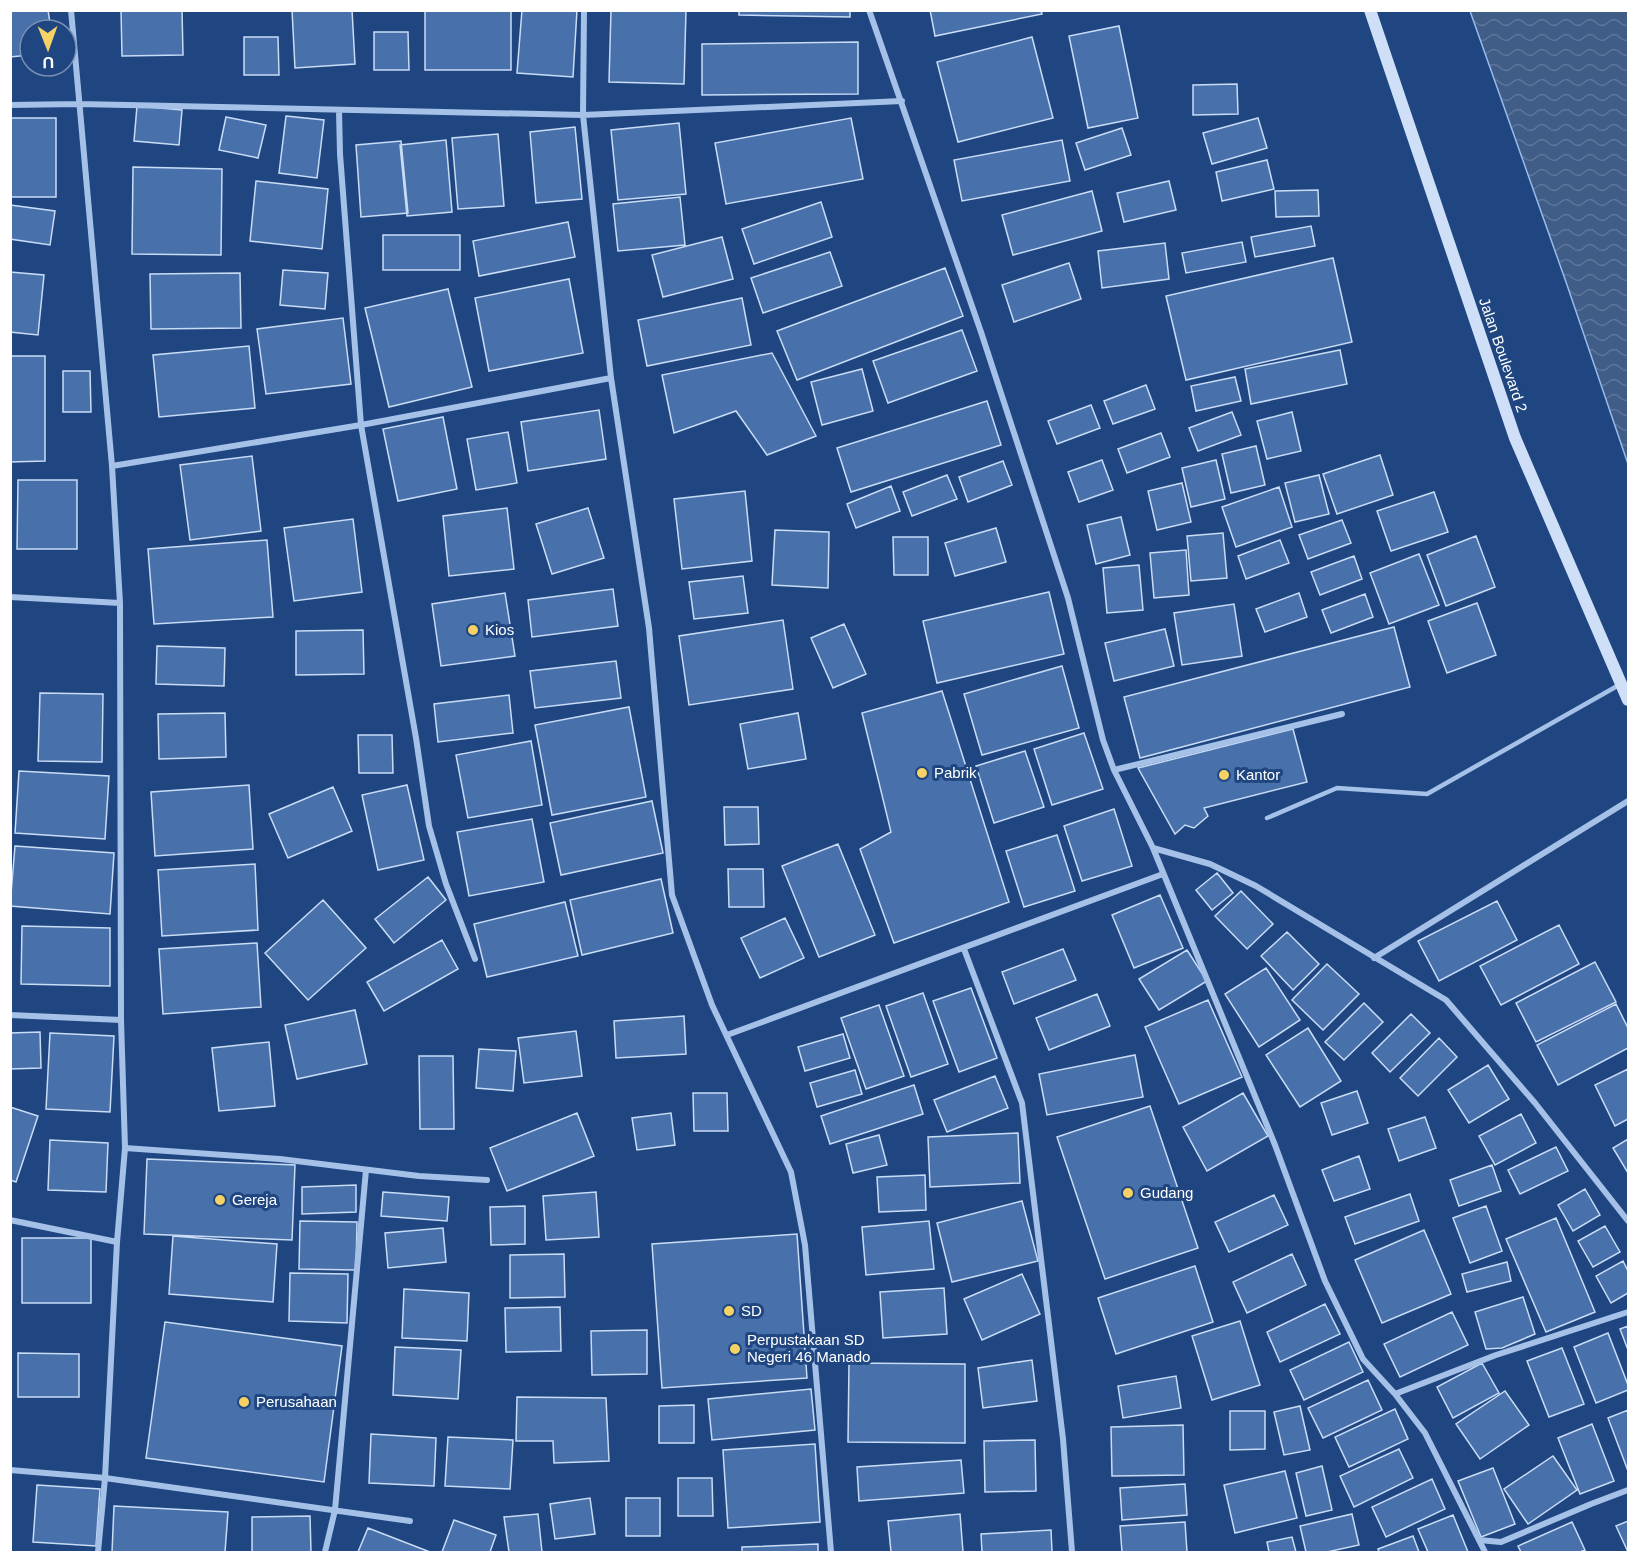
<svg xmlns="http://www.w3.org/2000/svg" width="1639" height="1563" viewBox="0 0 1639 1563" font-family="Arial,sans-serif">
  <defs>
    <pattern id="water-waves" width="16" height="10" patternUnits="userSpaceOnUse" patternTransform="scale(1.5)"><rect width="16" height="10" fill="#405d88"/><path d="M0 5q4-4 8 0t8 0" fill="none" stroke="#5d759a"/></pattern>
  </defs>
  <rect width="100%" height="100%" fill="#1f4681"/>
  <path fill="url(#water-waves)" stroke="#98bbea" stroke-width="1.5" d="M1470,11h158v453l-62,-182z"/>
  <path fill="#4870aa" stroke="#c9dcf6" stroke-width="1.5" d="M10,10h38l3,20h-21v25l-20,2z
    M121,10h61l1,45 -61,1z
    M292,10h60l3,54 -60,4z
    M425,10h86v60h-86z
    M522,10h55l-4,67 -56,-4z
    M611,10h75l-2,74 -75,-2z
    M739,10h111v7l-111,-2z
    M930,10h111l1,4 -107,22z
    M1119,26l19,92 -50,10 -19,-92z
    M374,32h34l1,38h-35z
    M244,37h34l1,38h-35z
    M1032,37l21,81 -95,24 -21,-80z
    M858,42v52l-156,1v-51z
    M1237,84l1,30 -45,1v-30z
    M137,106l45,4 -3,35 -45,-4z
    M286,116l38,4 -7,58 -38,-5z
    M226,117l40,8 -8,33 -39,-8z
    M10,118h46v79h-46z
    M851,118l12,61 -137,25 -11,-61z
    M1258,118l9,30 -55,16 -9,-31z
    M679,123l7,71 -68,6 -7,-70z
    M575,127l7,72 -46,4 -6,-71z
    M1122,128l9,27 -46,15 -9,-27z
    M498,134l6,72 -46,3 -6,-71z
    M446,140l6,72 -45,4 -7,-71z
    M1062,140l8,41 -108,20 -8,-41z
    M401,141l7,72 -47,4 -5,-72z
    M1267,160l7,29 -52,12 -6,-29z
    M133,167l89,2 -1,86 -89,-1z
    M256,181l72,8 -6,60 -72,-8z
    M1169,181l7,29 -52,12 -7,-29z
    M1318,190l1,26 -43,1 -1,-26z
    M1092,191l10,40 -89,24 -11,-40z
    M680,197l5,48 -67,6 -5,-47z
    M821,202l11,35 -78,27 -12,-35z
    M10,205l45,6 -5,34 -40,-6z
    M568,222l7,35 -96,19 -6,-35z
    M1311,226l4,20 -60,11 -4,-20z
    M383,235h77v35h-77z
    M722,237l11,42 -70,18 -11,-42z
    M1242,242l4,20 -60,11 -4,-20z
    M1165,243l4,36 -67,9 -4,-37z
    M830,252l12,34 -79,27 -12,-35z
    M1333,258l19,84 -166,38 -20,-84z
    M1069,263l12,36 -67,23 -12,-37z
    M945,268l18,48 -166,64 -20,-49z
    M283,270l45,3 -3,36 -45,-4z
    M10,272l34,3 -6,60 -28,-3z
    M240,273l1,55 -90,1 -1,-55z
    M569,279l14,74 -94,18 -14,-73z
    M448,289l24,98 -83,20 -24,-99z
    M742,298l9,47 -104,21 -9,-46z
    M343,318l8,66 -85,10 -9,-65z
    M962,330l15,41 -89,32 -15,-42z
    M249,346l6,62 -96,9 -6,-62z
    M1340,350l7,34 -96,20 -6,-35z
    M772,353l44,83 -49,19 -31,-44 -62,22 -12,-58z
    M10,356h35v105l-35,1z
    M862,369l11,42 -51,14 -11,-43z
    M63,371h27l1,41h-28z
    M1235,377l6,24 -45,10 -5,-25z
    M1146,385l9,24 -42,15 -9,-23z
    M987,401l14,44 -150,47 -14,-44z
    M1091,405l9,23 -43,16 -9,-23z
    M599,410l7,49 -78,12 -7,-49z
    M1232,412l9,23 -43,16 -9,-23z
    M1292,412l9,39 -34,8 -10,-38z
    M443,417l14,72 -59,12 -15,-72z
    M508,432l9,51 -41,7 -9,-51z
    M1161,433l9,24 -43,16 -9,-24z
    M1256,446l9,39 -34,8 -9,-39z
    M1380,455l13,40 -56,19 -14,-40z
    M252,456l9,75 -71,9 -10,-75z
    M1102,460l11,30 -34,12 -11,-30z
    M1216,460l9,39 -34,8 -9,-39z
    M1003,461l9,24 -44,17 -9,-25z
    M947,475l10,24 -45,17 -9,-24z
    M1319,475l10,39 -34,8 -10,-39z
    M18,480h59v69h-60z
    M1182,483l9,39 -34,8 -9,-39z
    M891,486l9,25 -44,17 -9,-24z
    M1279,487l13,40 -56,20 -14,-40z
    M745,491l7,70 -70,8 -8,-70z
    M1434,492l14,40 -57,19 -14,-40z
    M507,508l7,61 -65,7 -6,-60z
    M588,508l16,50 -52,16 -16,-50z
    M1121,517l9,38 -34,9 -9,-39z
    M353,519l9,73 -68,9 -10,-73z
    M1342,520l9,23 -43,16 -9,-24z
    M996,528l10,34 -51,14 -10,-33z
    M775,530l54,2 -1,56 -56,-3z
    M1223,533l4,45 -36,3 -4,-45z
    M1476,536l19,51 -49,19 -19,-51z
    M893,537h35v38h-34z
    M267,540l6,77 -119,7 -6,-75z
    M1280,540l9,23 -43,16 -8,-23z
    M1186,550l3,45 -35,3 -4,-45z
    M1419,554l20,51 -50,19 -19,-51z
    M1354,556l8,23 -42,16 -9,-23z
    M1139,565l4,45 -36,3 -4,-45z
    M743,576l5,37 -54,6 -5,-37z
    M613,589l5,37 -86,11 -4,-37z
    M1049,592l15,62 -127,29 -14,-62z
    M505,593l10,63 -74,10 -9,-62z
    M1299,593l8,24 -42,15 -9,-23z
    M1365,594l8,23 -42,16 -9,-23z
    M1477,603l19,52 -49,18 -19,-52z
    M1234,604l8,52 -60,9 -8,-52z
    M783,620l10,69 -104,16 -10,-69z
    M844,624l22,50 -33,14 -22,-50z
    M1394,627l16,60 -270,71 -16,-61z
    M1165,629l9,37 -60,15 -9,-38z
    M363,630l1,44 -68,1v-44z
    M157,646l68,2 -1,38 -68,-2z
    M616,661l5,37 -86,10 -5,-37z
    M1062,666l17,62 -97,27 -18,-61z
    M942,691l67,211 -115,41 -34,-94 31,-17 -29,-119z
    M40,693l63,1 -1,68 -64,-1z
    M509,695l4,38 -75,9 -4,-38z
    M629,707l17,90 -94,18 -17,-90z
    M225,713l1,44 -67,2 -1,-45z
    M798,713l8,46 -58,10 -8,-45z
    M1293,729l14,53 -103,26 4,8 -14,12 -9,-3 -10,9 -37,-66z
    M1084,733l19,56 -51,16 -18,-56z
    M358,735h34l1,38h-34z
    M531,741l11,64 -74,13 -12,-63z
    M1025,751l19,56 -50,16 -18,-57z
    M19,771l90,5 -4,63 -90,-6z
    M249,785l4,64 -98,7 -4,-64z
    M407,785l17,75 -46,10 -16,-75z
    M333,787l19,44 -64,27 -19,-44z
    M652,801l11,52 -102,22 -11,-52z
    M724,807h34l1,37 -34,1z
    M1114,809l18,57 -50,15 -18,-55z
    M532,819l12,63 -75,14 -12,-64z
    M1057,835l18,56 -51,16 -18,-56z
    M838,844l37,91 -56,22 -37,-91z
    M15,846l99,7 -4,61 -100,-8z
    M255,864l3,66 -96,6 -4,-66z
    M728,869h35l1,38h-35z
    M1217,873l16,20 -21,17 -16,-20z
    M428,877l18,23 -52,43 -19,-24z
    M661,879l12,54 -91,22 -12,-55z
    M1241,891l32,33 -26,25 -32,-33z
    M1160,895l23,53 -49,20 -22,-53z
    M323,900l43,48 -58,52 -43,-47z
    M1497,901l20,39 -78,41 -21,-40z
    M565,902l13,54 -91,21 -13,-53z
    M785,918l19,40 -44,20 -19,-40z
    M1559,925l20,39 -78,41 -21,-39z
    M22,926l88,2v58l-89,-2z
    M1287,932l32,32 -26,26 -32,-34z
    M442,940l16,29 -74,42 -17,-29z
    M257,943l4,64 -98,7 -4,-65z
    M1063,949l13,31 -62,24 -12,-32z
    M1187,950l20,31 -48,29 -20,-31z
    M1595,962l21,40 -80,40 -20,-39z
    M1327,964l32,30 -36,36 -31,-30z
    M1266,968l34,52 -41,27 -34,-53z
    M971,988l26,70 -38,14 -26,-71z
    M923,993l25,71 -37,13 -25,-71z
    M1097,994l13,32 -61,24 -13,-32z
    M1208,1000l34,77 -63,27 -34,-77z
    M1364,1003l19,19 -39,38 -19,-18z
    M1616,1004l12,24v20l-70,37 -21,-40z
    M879,1005l25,71 -38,13 -25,-71z
    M355,1010l12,54 -70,15 -12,-54z
    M1411,1014l19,19 -40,39 -18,-19z
    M684,1016l2,38 -70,4 -2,-37z
    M1308,1028l33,53 -41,26 -34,-52z
    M576,1031l6,45 -58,7 -6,-45z
    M40,1032l1,36 -31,1v-36z
    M50,1033l64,3 -4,76 -64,-3z
    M843,1034l7,24 -45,13 -7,-24z
    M1439,1038l18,19 -39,39 -18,-18z
    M269,1042l6,64 -56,5 -7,-63z
    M479,1049l37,2 -3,40 -37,-3z
    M1135,1055l8,42 -96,18 -8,-41z
    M419,1056h34l1,73h-34z
    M1488,1065l21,34 -40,24 -21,-33z
    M1628,1069v50l-13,7 -20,-41z
    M855,1070l7,24 -45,13 -7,-24z
    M995,1076l13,32 -61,24 -13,-32z
    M914,1085l9,29 -93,30 -9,-28z
    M1357,1091l11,32 -36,12 -11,-32z
    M693,1093h34l1,38h-34z
    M1243,1093l25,43 -61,35 -24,-44z
    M1150,1106l48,142 -93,31 -48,-142z
    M10,1107l28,9 -22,66 -6,-2z
    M577,1113l17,43 -87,35 -17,-43z
    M671,1113l4,32 -38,5 -5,-32z
    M1521,1114l15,29 -41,22 -16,-29z
    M1425,1117l11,31 -37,13 -11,-32z
    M1018,1133l2,50 -90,4 -2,-50z
    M879,1135l8,30 -34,8 -7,-29z
    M1628,1139v34l-15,-25z
    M50,1140l58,3 -2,49 -58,-2z
    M1556,1147l12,24 -48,23 -12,-24z
    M1359,1156l11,33 -36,12 -12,-31z
    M147,1159l148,6 -3,75 -148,-6z
    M1492,1165l9,26 -42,15 -9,-26z
    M925,1175l1,35 -47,2 -2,-35z
    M356,1185v27l-54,2v-27z
    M1585,1189l15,26 -27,16 -15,-26z
    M383,1192l66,5 -2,24 -66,-5z
    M596,1192l3,45 -53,3 -3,-44z
    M1410,1194l9,27 -64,23 -10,-27z
    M1274,1195l14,30 -59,27 -14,-30z
    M1022,1201l16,60 -86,21 -15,-59z
    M525,1206v38l-34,1 -1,-38z
    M1486,1206l16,45 -32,12 -17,-45z
    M1556,1218l39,94 -49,20 -40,-93z
    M300,1221l57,1 -1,48 -57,-1z
    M929,1221l5,48 -68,6 -4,-48z
    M1605,1226l15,26 -27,15 -15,-26z
    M443,1228l3,34 -58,6 -3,-35z
    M1424,1230l27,64 -69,29 -27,-63z
    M797,1234l10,144 -145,10 -10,-144z
    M173,1236l104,8 -4,58 -104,-8z
    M22,1238h69v65h-69z
    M564,1254l1,43 -55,1v-43z
    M1292,1254l14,31 -59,28 -14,-31z
    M1623,1261l5,10v22l-17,10 -15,-27z
    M1507,1262l4,19 -44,11 -5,-18z
    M1195,1266l18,56 -97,32 -18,-56z
    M290,1273l58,1 -1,49 -58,-2z
    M1022,1274l18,40 -58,26 -18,-41z
    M944,1288l3,46 -64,4 -3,-46z
    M404,1289l65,4 -2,48 -65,-3z
    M1523,1297l12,37 -33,14 -16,1 -11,-37z
    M1325,1304l15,30 -60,28 -13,-30z
    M560,1307l1,44 -55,1 -1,-44z
    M1452,1312l16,33 -68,32 -16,-33z
    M1240,1321l20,64 -48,15 -20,-64z
    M165,1322l177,24 -18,136 -178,-24z
    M1628,1326v24l-8,-21z
    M647,1330v44l-55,1 -1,-44z
    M1608,1333l20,52v5l-32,13 -22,-56z
    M1349,1342l14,30 -59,28 -14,-30z
    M395,1347l66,3 -3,49 -65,-4z
    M1562,1348l22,56 -35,13 -22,-56z
    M18,1353l61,1v43h-61z
    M1032,1360l5,41 -54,7 -5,-40z
    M849,1363l116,1v79l-117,-1z
    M1482,1363l17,30 -46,25 -16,-31z
    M1176,1376l5,32 -58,10 -5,-32z
    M1368,1380l14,30 -59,28 -15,-30z
    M811,1389l4,41 -103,10 -4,-41z
    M1505,1391l24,34 -49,34 -24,-35z
    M517,1397l89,1 3,63 -55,2 -1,-22h-37z
    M694,1405v38h-35v-37z
    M1300,1406l10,44 -26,5 -10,-43z
    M1395,1409l13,30 -59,28 -14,-30z
    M1628,1410v61l-20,-53z
    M1230,1411h35v38l-35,1z
    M1592,1424l22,57 -34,13 -22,-56z
    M1183,1425l1,50 -72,1 -1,-49z
    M371,1434l65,4 -2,48 -65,-3z
    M448,1437l65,3 -3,49 -65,-3z
    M1035,1440l1,51 -51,1 -1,-51z
    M815,1444l5,78 -92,6 -5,-78z
    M1399,1449l14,29 -59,29 -14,-31z
    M1553,1456l24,34 -49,34 -24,-35z
    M961,1460l3,33 -105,8 -2,-34z
    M1322,1466l10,44 -26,6 -10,-43z
    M1493,1468l22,56 -34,13 -23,-56z
    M1285,1471l12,47 -62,15 -11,-48z
    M678,1478h34l1,38h-35z
    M1432,1479l13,30 -59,28 -14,-30z
    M1185,1484l2,31 -65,5 -2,-32z
    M37,1485l63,4 -4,57 -63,-4z
    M590,1498l5,36 -40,5 -5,-35z
    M626,1498h34v38h-34z
    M114,1506l114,6 -3,40h-113z
    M538,1514l4,38h-33l-5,-35z
    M960,1514l3,38h-72l-3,-31z
    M1352,1514l7,31 -32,7h-21l-6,-26z
    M1453,1515l15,37h-40l-10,-23z
    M310,1516l1,36h-59v-35z
    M454,1520l42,15 -6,17h-48z
    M1628,1521v31l-12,-26z
    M1185,1522l2,30h-65l-2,-26z
    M1572,1522l13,28 -5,2h-59l-3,-6z
    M368,1528l62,24h-72z
    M1051,1530l1,22h-70l-1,-18z
    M1413,1536l6,16h-40l-1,-3z
    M1292,1537l4,15h-27l-2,-10z
    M818,1544v8h-76v-5z"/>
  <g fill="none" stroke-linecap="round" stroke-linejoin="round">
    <path stroke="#a5c1e8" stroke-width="4.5" d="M1267,818l70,-30 90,6 192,-109"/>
    <path stroke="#a5c1e8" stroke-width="6" d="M71,10l41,456 8,137 1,417 4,128 -8,94 -12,236 -7,74
      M584,10l-1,105 28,263 38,250 23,267 40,110 79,167 14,73 26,307
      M869,10l112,322 87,266 35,142 11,30 39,78 57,16 46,22 190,114 89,103 93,118
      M10,105l69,-1 504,11 319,-14
      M339,110l1,44 21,271 55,313 13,88 17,58 29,75
      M112,466l249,-41 250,-47
      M10,597l110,6
      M1114,770l228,-56
      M1153,848l122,297 50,136 38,78 32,35 30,39 60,119
      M964,949l58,154 41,336 9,113
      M1374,958l254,-157
      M10,1015l111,5
      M727,1035l436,-161
      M125,1148l155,11 139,17 68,4
      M10,1220l107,22
      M1395,1394l101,-39 132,-43
      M10,1470l95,8 305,43
      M1479,1540l22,2 90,-38 37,-14
      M325,1552l10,-42 31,-340"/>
    <path stroke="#cfdff7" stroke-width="12" d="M1370,10l145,428 113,262"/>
  </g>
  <g fill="#f6d265" stroke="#1f4681" stroke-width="2">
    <circle cx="473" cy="630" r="6"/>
    <circle cx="922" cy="773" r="6"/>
    <circle cx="1224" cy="775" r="6"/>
    <circle cx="1128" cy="1193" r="6"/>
    <circle cx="220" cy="1200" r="6"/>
    <circle cx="729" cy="1311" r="6"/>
    <circle cx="735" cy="1349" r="6"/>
    <circle cx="244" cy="1402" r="6"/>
  </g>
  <g text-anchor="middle" stroke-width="6" stroke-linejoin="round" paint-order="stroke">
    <g font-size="15" fill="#fff" stroke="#1f4681">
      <text transform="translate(1503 355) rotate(71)" y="5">Jalan Boulevard 2</text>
    </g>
    <g font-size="15" fill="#fff" stroke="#1f4681" text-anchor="start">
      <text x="485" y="635">Kios</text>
      <text x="934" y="778">Pabrik</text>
      <text x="1236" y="780">Kantor</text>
      <text x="1140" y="1198">Gudang</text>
      <text x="232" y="1205">Gereja</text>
      <text x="741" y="1316">SD</text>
      <text x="747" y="1345">Perpustakaan SD<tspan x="747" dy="17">Negeri 46 Manado</tspan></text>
      <text x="256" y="1407">Perusahaan</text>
    </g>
  </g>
  <rect width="1639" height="1563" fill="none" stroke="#ffffff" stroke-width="24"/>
  <g transform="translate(48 48) rotate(179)"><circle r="28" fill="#1f4681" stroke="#7990b3" stroke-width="1.5"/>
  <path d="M0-4.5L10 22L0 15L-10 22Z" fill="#f6d265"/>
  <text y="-9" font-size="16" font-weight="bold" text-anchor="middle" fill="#ffffff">U</text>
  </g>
</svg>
